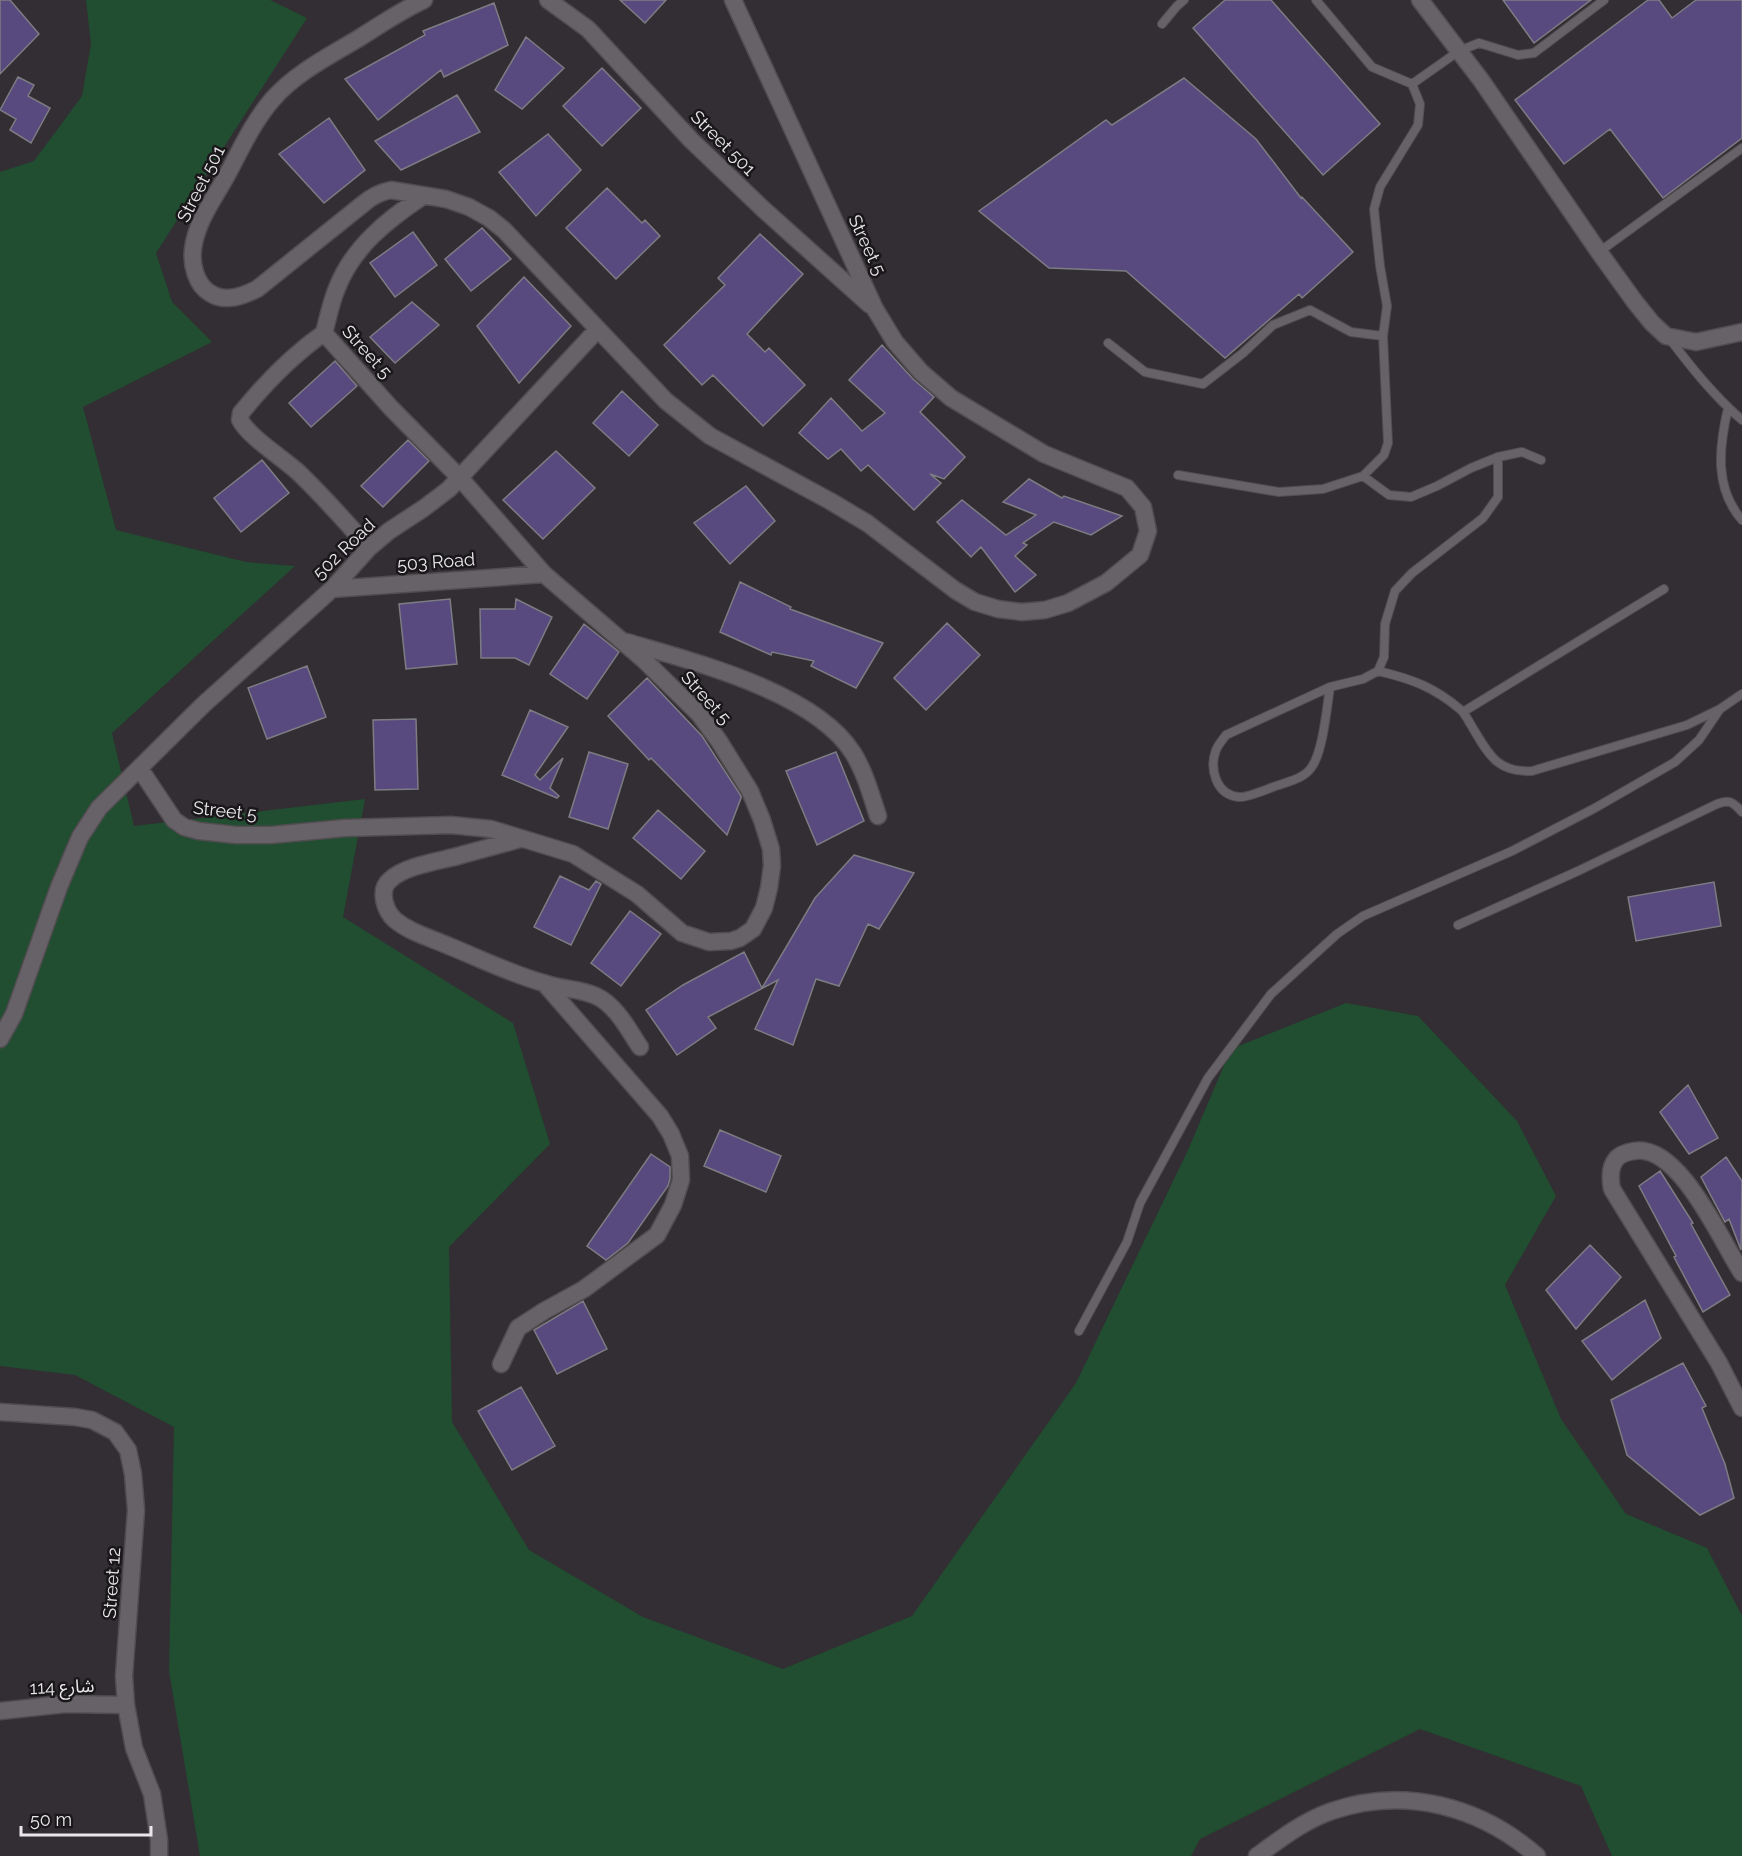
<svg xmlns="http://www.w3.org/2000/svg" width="1742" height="1856" viewBox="0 0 1742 1856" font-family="Raleway,'Noto Sans Arabic',sans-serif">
  <rect width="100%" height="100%" fill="#322e33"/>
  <path fill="#214d30" d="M86,0h184l37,18 -151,235 16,49 40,40 -129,65 33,123 130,32 49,4 -183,167 22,93 231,-27 -22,118 170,106 37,121 -101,103 3,175 77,128 114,67 140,52 129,-53 164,-233 112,-233 43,-101 115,-46 72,13 99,105 39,75 -51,89 56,134 65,95 81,34 35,68v240h-130l-31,-70 -161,-57 -220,110 -9,17h-991l-31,-185 5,-244 -99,-52 -75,-9v-1194l34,-11 48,-65 9,-52z"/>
  <path fill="#584a7e" stroke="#7d7c83" stroke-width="1.5" d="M0,0h10l29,34 -39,40z
    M620,0h46l-21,23z
    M1225,0h46l109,124 -57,51 -130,-147z
    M1503,0h88l-57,43z
    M1648,0h11l13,18 24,-18h46v138l-79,60 -53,-69 -46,35 -49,-64z
    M494,3l14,42 -64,32 -3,-7 -63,50 -33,-41 80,-44 -2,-4z
    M526,37l38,31 -42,41 -27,-19z
    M602,68l39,40 -39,38 -39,-40z
    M18,77l16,8 -6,11 22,12 -19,35 -21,-13 6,-11 -16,-9z
    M1184,78l72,61 45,59 1,-1 51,55 -51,46 -3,-4 -74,64 -99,-87 -77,-3 -70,-57 127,-91 6,5z
    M457,95l23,37 -79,38 -26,-29z
    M329,118l36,52 -41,33 -45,-49z
    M548,134l33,36 -45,46 -37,-44z
    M607,188l35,35 3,-3 15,16 -44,43 -50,-51z
    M482,228l29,31 -40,32 -26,-32z
    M413,232l24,33 -42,32 -25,-34z
    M760,234l43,40 -56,60 18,18 4,-4 36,37 -42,41 -50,-51 -11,10 -38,-40 61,-60 -7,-7z
    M524,277l47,49 -52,57 -42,-57z
    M412,302l27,23 -44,38 -25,-26z
    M882,345l31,34 21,18 -14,15 45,45 -21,22 -14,-5 11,9 -27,27 -46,-45 -7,6 -20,-22 -13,10 -29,-26 32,-35 31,33 23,-18 -36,-33z
    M335,361l22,25 -46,41 -22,-24z
    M622,391l36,34 -29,31 -36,-33z
    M408,440l21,21 -46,46 -22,-21z
    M556,451l39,37 -52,51 -40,-39z
    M262,460l27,33 -48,39 -27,-34z
    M1029,479l33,19 2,-2 58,20 -31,19 -37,-13 -31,21 4,2 -12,11 21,19 -21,17 -34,-45 -10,10 -34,-35 25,-22 44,35 30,-20 -33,-13z
    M746,486l29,35 -45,43 -36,-41z
    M740,582l51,25 -1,2 93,34 -27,45 -45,-22 3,-5 -42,-9 -1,3 -51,-23z
    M450,599l7,65 -51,5 -7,-65z
    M516,599l36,18 -23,48 -14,-7h-34l-1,-49h35z
    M947,623l33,32 -54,55 -32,-32z
    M584,624l35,28 -32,47 -37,-25z
    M307,666l19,51 -59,22 -19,-51z
    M647,678l55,58 39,60v2l-14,37 -76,-77 -2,2 -41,-44z
    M530,710l38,17 -33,48 5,5 23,-22 -13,30 9,8 -2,2 -55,-23z
    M416,719l2,70 -43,1 -2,-70z
    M589,752l39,12 -20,65 -39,-12z
    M836,752l28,69 -47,24 -31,-74z
    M658,810l47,41 -24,28 -48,-41z
    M854,855l60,18 -35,56 -11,-5 -29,62 -23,-7 -23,66 -38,-16 23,-49 -70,37 8,11 -39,27 -31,-45 37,-25 61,-33 18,36 53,-90z
    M560,876l29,14 7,-9 5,3 -30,61 -37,-18z
    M1714,882l7,44 -85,15 -8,-44z
    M630,911l31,23 -40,52 -30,-23z
    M1688,1085l30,53 -29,16 -29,-42z
    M720,1130l61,26 -15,36 -62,-26z
    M651,1154l19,13v12l-2,7 -40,57 -22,17 -19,-14z
    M1726,1157l16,24 -1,69 -12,-31 -4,3 -24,-45z
    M1660,1171l33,52 -2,1 39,71 -27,17 -29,-55 2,-1 -37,-70z
    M1590,1245l31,32 -45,52 -30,-39z
    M1645,1300l16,38 -49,42 -30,-39z
    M583,1301l24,48 -50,25 -23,-44z
    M1683,1363l23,43 -4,2 23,56 9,34 -34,17 -73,-60 -16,-55z
    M521,1387l34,59 -43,24 -34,-59z"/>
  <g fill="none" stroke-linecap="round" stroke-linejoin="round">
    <g stroke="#504c50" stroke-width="10">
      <path id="service" d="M1316,0l56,67 40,17 47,-33 20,-8 39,12 16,-2 70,-53
        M1162,24l15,-18 7,-6
        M1599,252l143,-104
        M1669,338c22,29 45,58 73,82
        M1108,343l37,29 58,12 40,-31 30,-28 37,-15 41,22 32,4 4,-30 -7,-40 -6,-57 6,-22 38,-62 2,-21 -8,-20
        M1728,408c-9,39 -14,80 14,112
        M1178,475l101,17 44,-3 40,-13 21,-21 4,-12 -5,-107
        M1363,476l26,19 22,2 26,-11 34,-18 27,-11 24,-5 19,8
        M1378,671c34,8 56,16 83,39 4,4 7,10 10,15 17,28 25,48 61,46l155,-46 33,-16 22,-15
        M1330,687c-3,19 -7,66 -19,81 -7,10 -21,13 -32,17 -10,3 -31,13 -40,12 -23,-2 -30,-28 -23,-47 2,-5 7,-11 10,-15l104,-48 33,-8 15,-8 6,-14 1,-33 10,-33 17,-18 71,-55 15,-21v-40
        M1463,712l201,-123
        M1458,925l120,-54 139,-67c12,-5 16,-2 25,8
        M1079,1331l48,-89 13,-39 68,-125 63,-84 66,-60 26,-18 149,-65 83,-43 80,-46 24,-22 21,-31"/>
    </g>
    <g stroke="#504c50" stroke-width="19">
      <path id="minor" d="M424,0c-22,10 -43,24 -63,37 -30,18 -66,36 -89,63 -19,22 -31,49 -45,75 -12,22 -31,47 -34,74 -2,15 3,36 17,44 15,10 33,3 47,-4l106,-85c8,-7 17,-12 28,-14l55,9 23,8 20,11 15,12 162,171 44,35 120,65 37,22 88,67 20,12 23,7 24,3 23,-2 23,-7 38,-20 34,-28 8,-24 -5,-24 -16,-19 -83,-34 -93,-56 -30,-26 -26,-30 -20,-33 -142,-309
        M548,0l40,29 103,111 71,68 108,97
        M1420,0l61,80 118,172 36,50 17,21 14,13 30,6 46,-10
        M324,333c-33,23 -58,49 -83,80l-1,7c10,18 43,38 59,53 25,24 48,50 70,75
        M324,333c4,-15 7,-31 13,-45 16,-41 50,-68 86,-92
        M332,589l212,-15
        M627,642c67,20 188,50 226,111 12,19 18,42 25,63
        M140,769l34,51 10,7 15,4 37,4h35l74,-7 106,-3 40,4 82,25 64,40 45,39 27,9 22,-1 9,-3 13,-9 11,-21 5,-20 3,-22 -1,-17 -9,-29 -12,-29 -31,-50 -20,-27 -55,-54 -100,-86 -84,-96 -69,-70 -67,-75
        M520,839c-21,6 -41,11 -62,17 -19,5 -54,10 -68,24 -12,10 -5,31 5,40 16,13 36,18 54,26 32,13 64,29 98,38 15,5 34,5 49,12 20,9 32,33 44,51
        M0,1039l14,-25 45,-127 21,-50 19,-29 104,-103 129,-116 37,-41 20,-17 35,-23 25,-19 149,-160
        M1742,1273c-21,-32 -63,-130 -108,-122 -6,1 -13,3 -17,7 -8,9 -7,21 -5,31l107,174 23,45
        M501,1364l17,-36 26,-17 40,-22 73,-54 16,-30 8,-25 -1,-24 -9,-22 -11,-18 -115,-132
        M0,1412l75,5 17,3 23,12 13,18 5,24 3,36 -12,166 2,29 8,43 18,46 7,46v16
        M0,1711l65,-7 61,1
        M1257,1856c23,-17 48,-36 75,-45 72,-25 148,-5 205,45"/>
    </g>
    <use href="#service" stroke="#676268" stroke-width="8"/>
    <use href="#minor" stroke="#676268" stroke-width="16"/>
  </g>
  <g text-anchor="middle" stroke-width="5" stroke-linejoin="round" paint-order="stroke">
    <g font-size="18" fill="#eae7ea" stroke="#191719">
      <text transform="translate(723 143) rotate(45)" y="6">Street 501</text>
      <text transform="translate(201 184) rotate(-63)" y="6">Street 501</text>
      <text transform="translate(867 245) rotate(65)" y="6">Street 5</text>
      <text transform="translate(367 352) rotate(48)" y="6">Street 5</text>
      <text transform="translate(344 549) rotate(-44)" y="6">502 Road</text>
      <text transform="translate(436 562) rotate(-4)" y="6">503 Road</text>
      <text transform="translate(706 698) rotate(48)" y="6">Street 5</text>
      <text transform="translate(225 811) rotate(6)" y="6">Street 5</text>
      <text transform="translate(112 1583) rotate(-86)" y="6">Street 12</text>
      <text transform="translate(62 1687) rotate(-2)" y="6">شارع 114</text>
    </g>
  </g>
  <path d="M21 1826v9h130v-9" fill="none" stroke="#eae7ea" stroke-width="3"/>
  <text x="30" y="1826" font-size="18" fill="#eae7ea" stroke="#191719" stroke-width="4.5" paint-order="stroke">50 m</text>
</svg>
